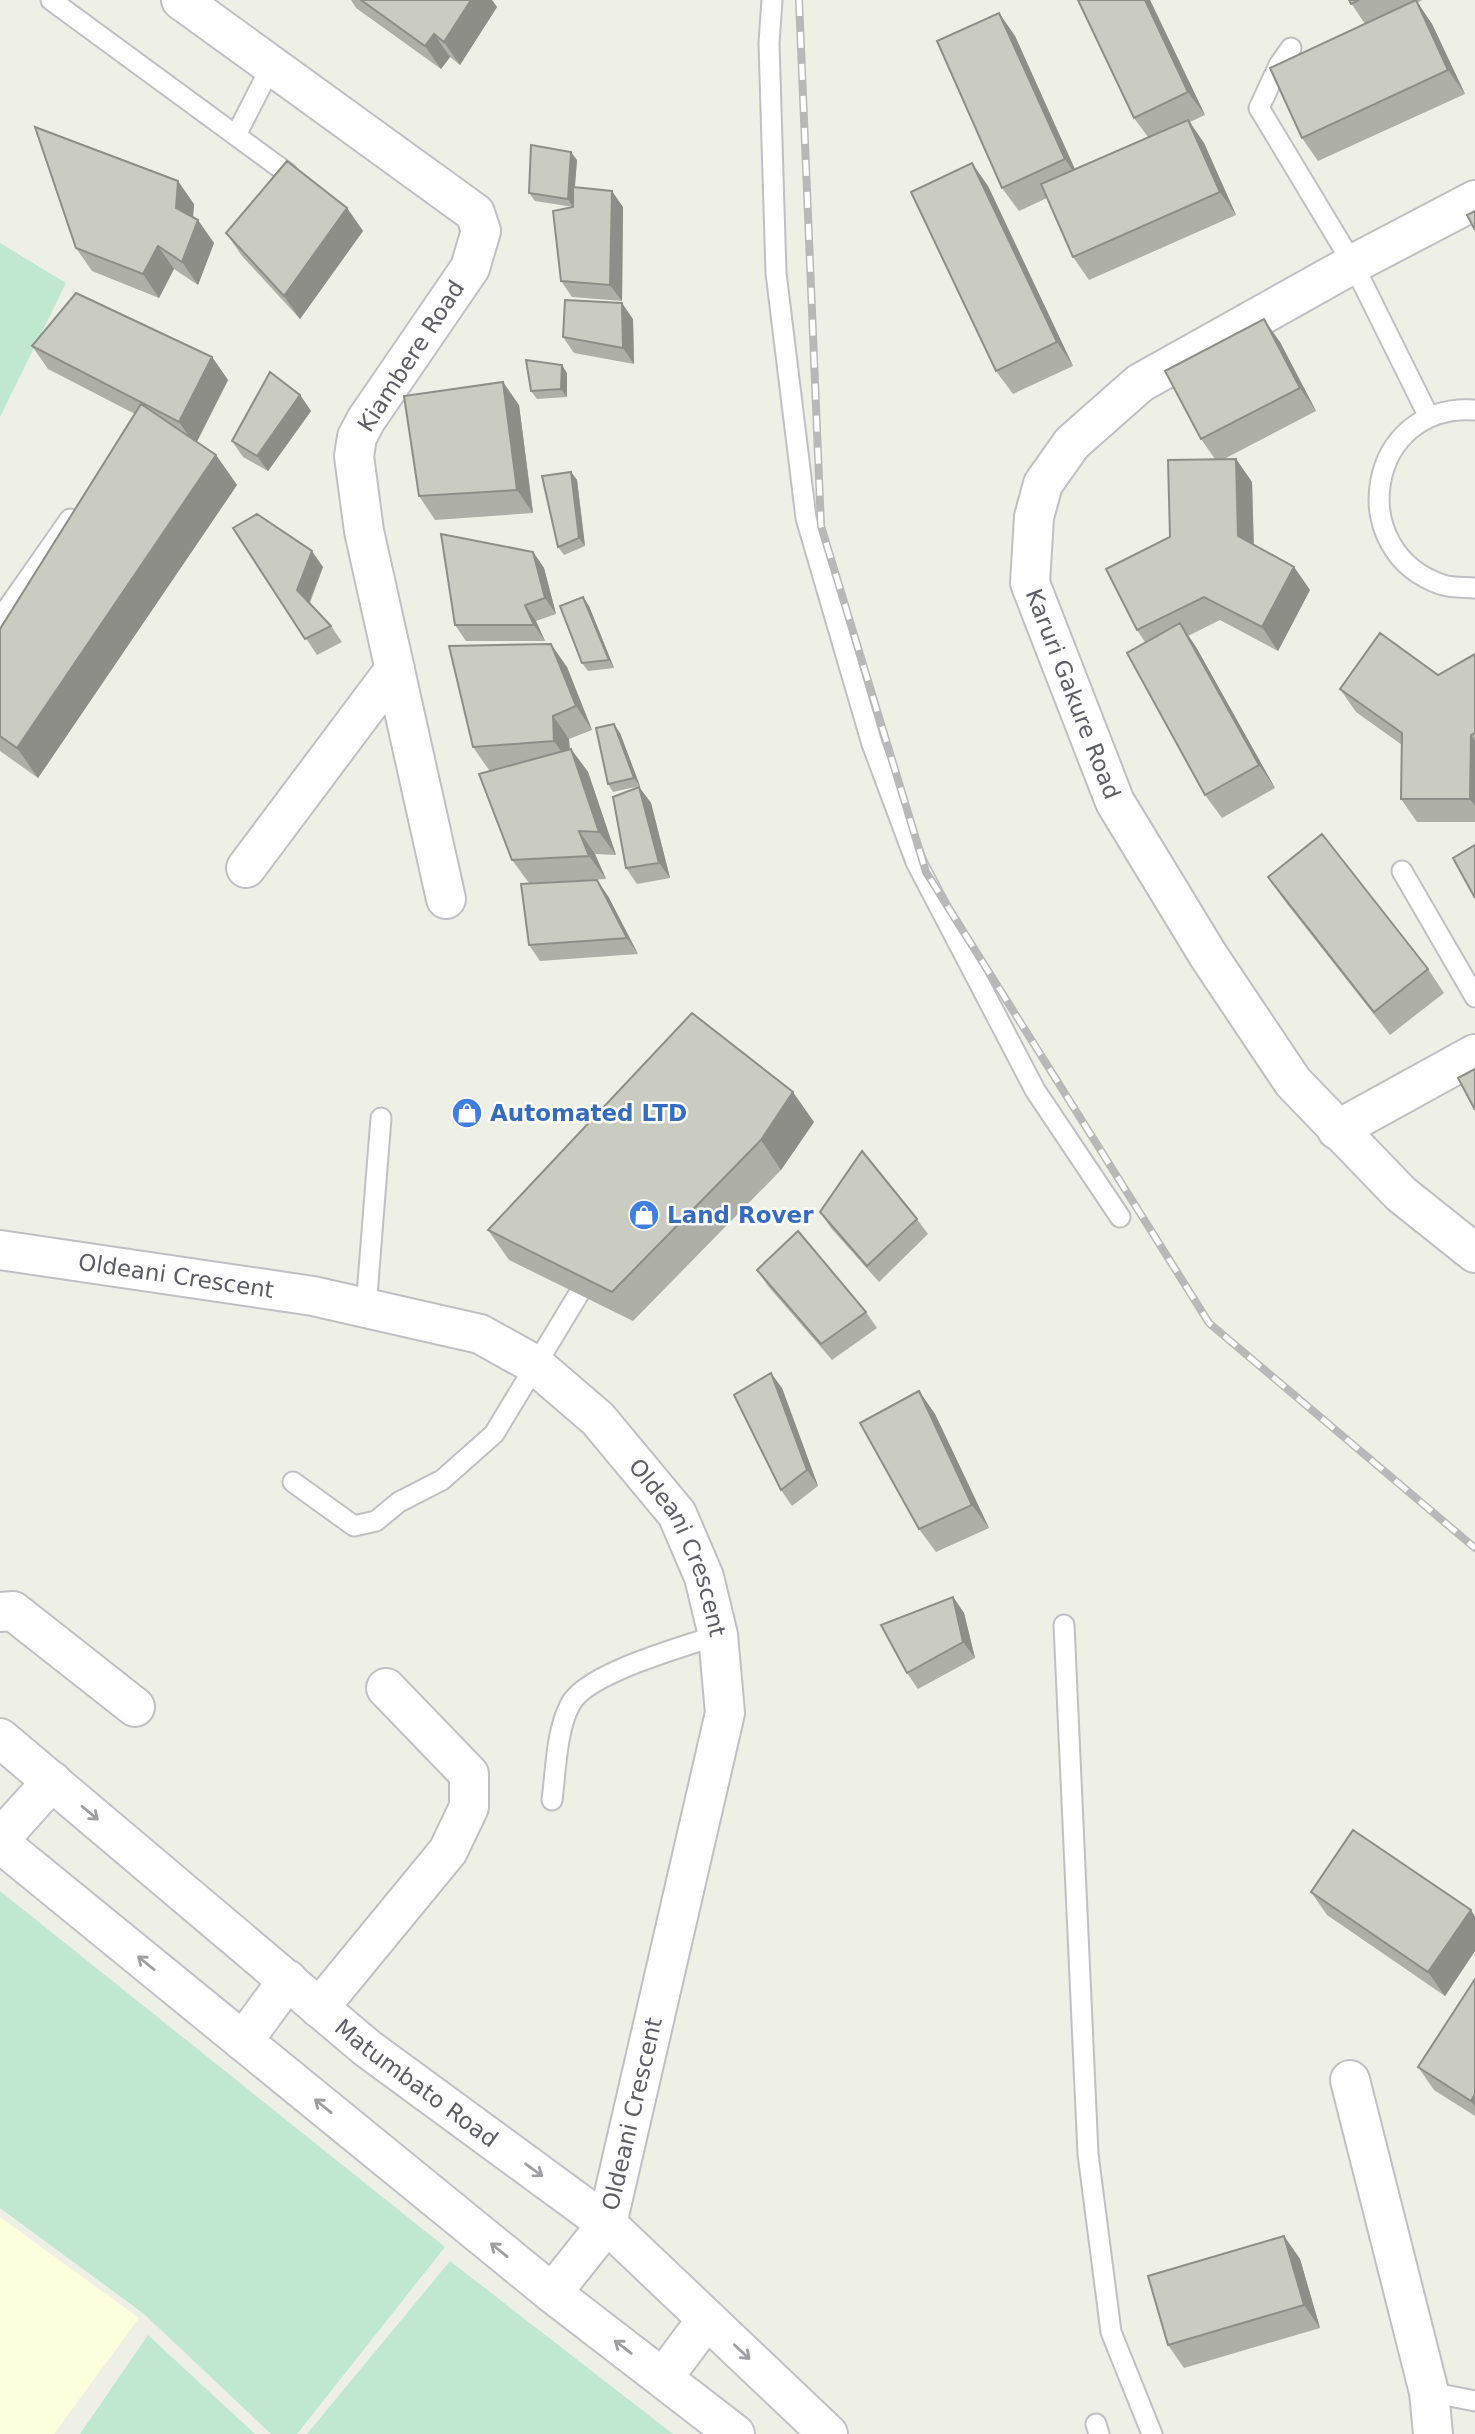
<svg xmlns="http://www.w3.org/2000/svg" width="1475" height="2434" viewBox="0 0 1475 2434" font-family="'DejaVu Sans',sans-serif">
  <rect width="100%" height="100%" fill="#eef0e5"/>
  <path fill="#fbffdb" d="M0,2217l139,101 -85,116h-54z"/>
  <path fill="#c0e8cf" d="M0,243l66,40 -66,134z
    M0,1891l445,356 -148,187h-26l-127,-120 -144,-106z
    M450,2261l223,173h-366z
    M148,2335l107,99h-175z"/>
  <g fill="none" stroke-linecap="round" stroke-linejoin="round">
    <g stroke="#bfbfc6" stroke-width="23">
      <path id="lane" d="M51,0l236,173
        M772,0l-3,43 7,230 30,245 66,226 44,118 119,228 85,127
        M1291,48l-12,17 -20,43 94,156 76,153
        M237,133l35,-68
        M1475,410c-108,-8 -133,142 -32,175 10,3 22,2 32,3
        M0,619l70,-100
        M1402,871l73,126
        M366,1308l15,-190
        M293,1482l61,44 22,-5 23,-19 43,-22 52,-46 95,-157 -1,-4
        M1064,1625l24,529 23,178 41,102
        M552,1800c4,-30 4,-68 18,-95 15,-32 114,-58 148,-70
        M1429,2392l46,9
        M1096,2424l3,10"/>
    </g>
    <g stroke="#bfbfc6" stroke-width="42">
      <g id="street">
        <path d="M181,0l294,213 6,18 -11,37 -104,152 -9,17 -3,19 10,75 82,368"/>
        <path id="s1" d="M1475,200l-122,64 -213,119 -68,60 -29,41 -9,33 -4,66 85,219 93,153 85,127 108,112 74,59"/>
        <path d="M246,868l149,-199"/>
        <path d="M1337,1130l138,-76"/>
        <path id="s2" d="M0,1250l313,46 167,38 54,30 64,55 79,95 27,63 14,58 7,78 -118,511 -55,69"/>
        <path d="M0,1612l13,-1 122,96"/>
        <path d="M319,2008l129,-157 21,-44v-33l-83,-86"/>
        <path d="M1350,2080l79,312 4,42"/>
      </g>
    </g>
    <g stroke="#c1c1ca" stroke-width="42">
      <g id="secondary">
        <path id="s3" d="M0,1738l367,310 240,176 221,210"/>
        <path d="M0,1839l52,-58"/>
        <path d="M0,1843l552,450 183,141"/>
        <path d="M243,2041l45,-61"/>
        <path d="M663,2378l44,-59"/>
      </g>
    </g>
    <use href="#lane" stroke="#fff" stroke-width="19"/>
    <use href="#street" stroke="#fff" stroke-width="38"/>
    <use href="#secondary" stroke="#fff" stroke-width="38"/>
    <g stroke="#b8b8b9" stroke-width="8">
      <path id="rail" d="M799,0l22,526 105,346 283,451 266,225"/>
    </g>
    <use href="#rail" stroke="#fff" stroke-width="5" stroke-dasharray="16" stroke-linecap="butt"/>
  </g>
  <path fill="#aeafa6" d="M351,0h141l5,7 -37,58 -10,-8 -9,12 -85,-61z
    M1078,0h72l55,115 -15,7 14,21 32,72 -147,65 -16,-23 -26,-59 -28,13 -17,-23 -3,-175 16,23 60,133 73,-32 -14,-19z
    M1349,0h73l-5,3 15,21 33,70 -147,67 -16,-23 63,-114z
    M577,160l-2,27 48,20 -1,94 -50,-4 -11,-16 12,-74 -38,-6 -6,-8z
    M988,186l85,180 -60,28 -17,-23z
    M194,204l-1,13 21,26 -16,42 -24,-16 -15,29 -67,-27 -16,-23z
    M347,208l16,23 -63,88 -58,-63 -16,-23z
    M633,319l1,45 -60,-11 -11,-16z
    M1280,342l36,69 -92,48h12l16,23 2,63 40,22 16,23 -32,61 -58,-31 -32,16 8,11 79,141 -53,30 -17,-23 -60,-153 -8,-12 78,-171 -14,-20z
    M32,346l180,11 16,23 -31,62 19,13 21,30 -199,293 -38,-27v-122l135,-215 -87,-45z
    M567,373v24l-30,2 -6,-8z
    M300,395l11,16 -43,60 -25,-14 -11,-16z
    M519,405l14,108 -98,7 -16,-24z
    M571,472l6,8 8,66 -21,9 -6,-8z
    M233,528l90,39 -13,36 21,23 11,16 -25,13z
    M533,552l11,16 12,46 -20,7 9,20h-79l-11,-16z
    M589,606l25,62 -26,3 -6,-8z
    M1475,654v168h-58l-16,-23 1,-54 -46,-33 -16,-23 98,-14z
    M567,667l25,63 -23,9 1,11 1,-1 17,23 28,83 -21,-1 11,25 -77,4 -17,-23 -16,-90h-7l-16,-23z
    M620,733l20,53 -27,6 -5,-8z
    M639,787l12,16 19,75 -33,6 -11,-16z
    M1268,877l160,92 16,24 -54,42 -106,-135z
    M608,896l30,58 -98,7 -11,-16z
    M814,1122l-33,48 -148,151 -124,-61 -21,-30z
    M820,1212l97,7 11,15 -49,48 -48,-54z
    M757,1270l109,42 11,16 -45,32 -64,-74z
    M782,1388l36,98 -26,20 -11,-16z
    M919,1391l16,23 54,114 -53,24 -17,-23z
    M953,1597l11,16 11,45 -57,31 -11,-16z
    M1311,1892l160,18 4,7v34l-30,45 -118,-81z
    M1475,1979v137l-41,-26 -16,-23z
    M1284,2236l16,23 20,69 -136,40 -16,-23z"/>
  <path fill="#8d8e87" d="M471,0h21l5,7 -37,58 -16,-23z
    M1145,0h5l55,115 -17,-23z
    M1416,0l16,24 33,70 -17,-24z
    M999,13l16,23 66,147 -16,-24z
    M434,34l16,23 -9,12 -16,-23z
    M1188,120l16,23 32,72 -16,-23z
    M571,152l6,8 -4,47 -5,-8z
    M972,163l16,23 85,180 -16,-24z
    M178,181l16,23 -2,27 -16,-23z
    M612,191l11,16 -1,94 -12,-16z
    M347,208l16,23 -63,88 -16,-23z
    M198,220l16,23 -16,42 -16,-23z
    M158,246l16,23 -15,29 -16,-24z
    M622,303l11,16 1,45 -11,-16z
    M1264,319l16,23 36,69 -16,-23z
    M212,357l16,23 -33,65 -16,-23z
    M562,365l5,8v24l-6,-8z
    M503,382l16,23 14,108 -16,-23z
    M300,395l11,16 -43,60 -11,-15z
    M216,455l21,30 -199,293 -21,-30z
    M1236,459l16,23 2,77 -16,-23z
    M571,472l6,8 8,66 -6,-8z
    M312,551l11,16 -15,38 -11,-15z
    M533,552l11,16 12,46 -11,-16z
    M1294,567l16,23 -32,61 -16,-24z
    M583,597l6,9 25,62 -5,-8z
    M525,605l11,16 9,20 -11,-16z
    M1180,623l16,24 79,141 -16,-23z
    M551,644l16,23 25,63 -16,-24z
    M553,716l16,23 1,25 -16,-23z
    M614,724l6,9 20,53 -6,-8z
    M1471,735l4,6v65l-5,-7z
    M571,749l17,23 28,83 -17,-23z
    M639,787l12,16 19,75 -11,-15z
    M579,831l16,23 11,25 -17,-23z
    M597,880l11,16 30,58 -11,-16z
    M793,1092l21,30 -33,48 -20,-30z
    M771,1373l11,15 36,98 -11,-16z
    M919,1391l16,23 54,114 -17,-23z
    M953,1597l11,16 11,45 -12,-16z
    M1471,1910l4,7v34l-30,45 -17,-24z
    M1475,2094v13l-4,-6z
    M1284,2236l16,23 20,69 -16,-23z"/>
  <path fill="#cacbc1" stroke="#8d8e87" stroke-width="2" d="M361,0h110l-27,42 -10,-8 -9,12z
    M1078,0h67l43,92 -54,26z
    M1349,0h10l-8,4z
    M1416,0l32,70 -146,68 -32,-70z
    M999,13l66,146 -63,29 -65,-147z
    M1188,120l32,72 -147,65 -32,-73z
    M35,127l143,54 -2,27 22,12 -16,42 -24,-16 -15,28 -67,-26z
    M531,145l40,7 -3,47 -39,-6z
    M287,161l60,47 -63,88 -58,-63z
    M972,163l85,179 -61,29 -85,-179z
    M573,187l39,4 -2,94 -49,-4 -8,-70 20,-4z
    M1475,211v19l-8,-15z
    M76,293l136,64 -33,65 -147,-76z
    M565,300l57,3 1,45 -60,-11z
    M1264,319l36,69 -99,51 -36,-68z
    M526,360l36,5 -1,24 -30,2z
    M270,372l30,23 -43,61 -25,-15z
    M503,382l14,108 -98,6 -15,-100z
    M141,404l75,51 -199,293 -17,-12v-107z
    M1236,459l2,77 56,31 -32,60 -58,-30 -67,33 -31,-61 64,-32 -2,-77z
    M571,472l8,66 -21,9 -16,-71z
    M257,514l55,37 -15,39 34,36 -26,13 -72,-111z
    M441,534l92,18 12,46 -20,7 9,20h-79z
    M583,597l26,63 -27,3 -22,-57z
    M1180,623l79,142 -54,30 -78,-142z
    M1380,633l58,42 37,-21v79l-4,2 -1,64h-69l1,-66 -62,-44z
    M551,644l25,62 -23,10 1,25 -81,6 -24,-101z
    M614,724l20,54 -26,6 -12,-56z
    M571,749l28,83 -20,-1 10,25 -77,4 -33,-86z
    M639,787l20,76 -33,5 -13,-71z
    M1322,834l106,135 -54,43 -106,-135z
    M1475,845v53l-22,-40z
    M597,880l30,58 -98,7 -8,-61z
    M692,1013l101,79 -32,48 -149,152 -124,-62z
    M1475,1069v41l-17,-32z
    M862,1151l55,68 -50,47 -47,-54z
    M798,1231l68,81 -45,32 -64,-74z
    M771,1373l36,97 -26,20 -47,-95z
    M919,1391l53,114 -53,24 -59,-106z
    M953,1597l10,45 -56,31 -26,-48z
    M1353,1830l118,80 -43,62 -117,-80z
    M1475,1979v115l-4,7 -53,-34z
    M1284,2236l20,69 -136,40 -20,-69z"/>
  <defs><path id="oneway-shaft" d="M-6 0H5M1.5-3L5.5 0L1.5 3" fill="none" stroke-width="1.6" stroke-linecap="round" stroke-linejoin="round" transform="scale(1.75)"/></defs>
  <g stroke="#9e9ea3">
    <use href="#oneway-shaft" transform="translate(90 1813) rotate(40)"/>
    <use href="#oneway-shaft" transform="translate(146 1963) rotate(-141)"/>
    <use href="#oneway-shaft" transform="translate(323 2106) rotate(-141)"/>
    <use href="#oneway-shaft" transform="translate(534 2170) rotate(36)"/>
    <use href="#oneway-shaft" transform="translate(499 2250) rotate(-141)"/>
    <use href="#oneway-shaft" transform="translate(623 2347) rotate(-142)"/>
    <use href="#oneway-shaft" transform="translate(742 2352) rotate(43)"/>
  </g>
  <defs>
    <g id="shop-disc" transform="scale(1.575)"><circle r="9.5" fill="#3f7fe0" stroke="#fff"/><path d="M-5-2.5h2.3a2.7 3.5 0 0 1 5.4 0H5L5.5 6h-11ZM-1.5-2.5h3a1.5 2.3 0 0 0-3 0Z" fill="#fff"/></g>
  </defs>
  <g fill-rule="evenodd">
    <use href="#shop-disc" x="467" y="1113"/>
    <use href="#shop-disc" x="644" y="1215"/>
  </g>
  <g text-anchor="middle" stroke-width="5" stroke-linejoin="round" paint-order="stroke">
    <g font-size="23" fill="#5d5d66" stroke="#fff">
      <text transform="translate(411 356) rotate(-57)" y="8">Kiambere Road</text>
      <text dy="8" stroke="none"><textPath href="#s1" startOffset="742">Karuri Gakure Road</textPath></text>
      <text dy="8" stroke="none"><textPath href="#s2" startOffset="178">Oldeani Crescent</textPath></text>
      <text dy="8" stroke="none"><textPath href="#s2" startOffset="788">Oldeani Crescent</textPath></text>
      <text dy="8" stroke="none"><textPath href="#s3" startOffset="541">Matumbato Road</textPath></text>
      <text transform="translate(632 2114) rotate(-77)" y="8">Oldeani Crescent</text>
    </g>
    <g font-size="23" font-weight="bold" fill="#366cbe" stroke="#fff" text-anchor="start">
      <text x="490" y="1121">Automated LTD</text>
      <text x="667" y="1223">Land Rover</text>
    </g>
  </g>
</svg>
